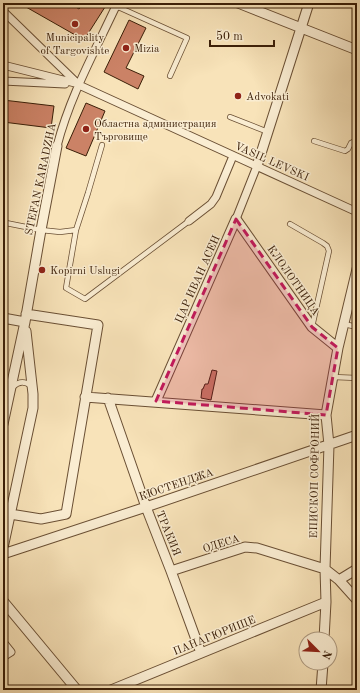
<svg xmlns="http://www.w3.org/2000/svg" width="360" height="693" viewBox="0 0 360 693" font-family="'Old Standard TT',serif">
  <rect width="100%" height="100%" fill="#f8e3b9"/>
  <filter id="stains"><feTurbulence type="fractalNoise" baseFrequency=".005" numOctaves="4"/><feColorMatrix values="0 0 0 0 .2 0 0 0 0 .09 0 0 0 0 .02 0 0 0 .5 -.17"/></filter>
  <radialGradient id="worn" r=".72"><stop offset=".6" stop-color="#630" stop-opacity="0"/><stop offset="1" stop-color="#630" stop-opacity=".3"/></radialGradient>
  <path fill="#cb8266" stroke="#3a1e07" d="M19,3h50l10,6 5,-6h15l6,4 -21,33z
    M129,20l17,8 -20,40 18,8 -6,13 -34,-17z
    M3,100l51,6 -3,22 -48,-6z
    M86,103l19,8 -19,45 -20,-8z
    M212,370l5,1 -6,29 -10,-2 1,-9h1l2,-5h3z"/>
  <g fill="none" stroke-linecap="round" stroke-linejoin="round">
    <g stroke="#6a4f34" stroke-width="6">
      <path id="service" d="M116,6l71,32 -17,38
        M230,117l38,15
        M314,141l31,10 3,-2 3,-6 2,-1 4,1
        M102,145l-14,48 -12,37 -10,58 19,11 104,-78
        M3,224l3,-1 35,7 19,2 16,-2
        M290,224l33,19 4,3 2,5 -17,76
        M344,324l13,3
        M333,377l24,1
        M13,387c6,-6 12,-6 18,-1"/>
    </g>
    <g stroke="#6a4f34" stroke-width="9">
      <path id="pedestrian" d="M3,11l76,74 278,127
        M3,65l76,19
        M3,81l62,3
        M57,146c13,-50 38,-95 59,-140
        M236,219l21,-53
        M189,221l22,-17 5,-7 17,-41
        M3,642l8,10 -8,5"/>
    </g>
    <g stroke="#6a4f34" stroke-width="11">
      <path id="minor" d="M238,3l119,47
        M116,6l1,-3
        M257,166l52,-163
        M236,219l76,108 26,21
        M3,318l22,4
        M85,397l241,18
        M108,398l38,109 25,64 30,82
        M156,401l80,-182
        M3,424l22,-102 16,-92 16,-84
        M10,514l31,5 25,-5 32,-189 -72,-11
        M3,548l30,-140v-14l-7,-63
        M3,554l143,-47 211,-72
        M171,571l74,-24 12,1 68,21 14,11 18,20
        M339,580l18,-11
        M3,601l74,89
        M324,639l2,-37 -1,-33 4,-124 -3,-30 12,-67 19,-79
        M111,690l215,-88
        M321,690l2,-27"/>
    </g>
    <use href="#service" stroke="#faedd2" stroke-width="4.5"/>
    <use href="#pedestrian" stroke="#faedd2" stroke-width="7"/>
    <use href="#minor" stroke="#faedd2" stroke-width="9"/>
  </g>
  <path fill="#c2185b" fill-opacity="0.2" stroke="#c2185b" stroke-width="3" stroke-dasharray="8 5" stroke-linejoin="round" d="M236,219l76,108 26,21 -12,67 -170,-14z"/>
  <g fill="#8f2418" stroke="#faedd2" stroke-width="1.5">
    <circle cx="75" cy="24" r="4"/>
    <circle cx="126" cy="48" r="4"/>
    <circle cx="238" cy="96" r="4"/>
    <circle cx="86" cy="129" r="4"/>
    <circle cx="42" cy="270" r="4"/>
  </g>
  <g text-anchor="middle" stroke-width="3" stroke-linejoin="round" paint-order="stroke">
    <g font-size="11" fill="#3a1e07" stroke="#faedd2" text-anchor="start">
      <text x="75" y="41" text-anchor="middle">Municipality<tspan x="75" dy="13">of Targovishte</tspan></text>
      <text x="134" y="52">Mizia</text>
      <text x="246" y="100">Advokati</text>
      <text x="94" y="127">Областна администрация<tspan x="94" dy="13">Търговище</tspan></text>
      <text x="50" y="274">Kopirni Uslugi</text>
    </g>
    <g font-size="11" fill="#3a1e07" stroke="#faedd2">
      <text transform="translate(272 161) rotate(24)" y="4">VASIL LEVSKI</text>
      <text transform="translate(40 179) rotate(-78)" y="4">STEFAN KARADZHA</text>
      <text transform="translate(197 279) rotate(-66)" y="4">ЦАР ИВАН АСЕН</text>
      <text transform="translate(294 280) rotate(55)" y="4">КЛОЛОТНИЦА</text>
      <text transform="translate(314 476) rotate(-89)" y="4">ЕПИСКОП СОФРОНИЙ</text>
      <text transform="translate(176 484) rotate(-19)" y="4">КЮСТЕНДЖА</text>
      <text transform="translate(169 533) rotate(68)" y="4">ТРАКИЯ</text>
      <text transform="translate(221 543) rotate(-17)" y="4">ОДЕСА</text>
      <text transform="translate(214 635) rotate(-22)" y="4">ПАНАГЮРИЩЕ</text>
    </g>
  </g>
  <rect width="360" height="693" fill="none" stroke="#f8e3b9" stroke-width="16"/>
  <rect x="4" y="4" width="352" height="685" fill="none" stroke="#3a1e07" stroke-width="2"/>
  <rect x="8" y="8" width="344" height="677" fill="none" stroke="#3a1e07"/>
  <g transform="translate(318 651) rotate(114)"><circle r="19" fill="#faedd2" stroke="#ad9a81"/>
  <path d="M0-3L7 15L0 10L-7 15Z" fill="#8f2418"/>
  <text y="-6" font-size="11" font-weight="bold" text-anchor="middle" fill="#3a1e07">N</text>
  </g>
  <path d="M210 40v6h64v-6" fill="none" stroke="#3a1e07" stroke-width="2"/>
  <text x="216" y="40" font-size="12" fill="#3a1e07" stroke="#faedd2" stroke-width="3" paint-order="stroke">50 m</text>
  <rect width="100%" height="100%" filter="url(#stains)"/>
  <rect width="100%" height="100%" fill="url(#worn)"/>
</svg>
